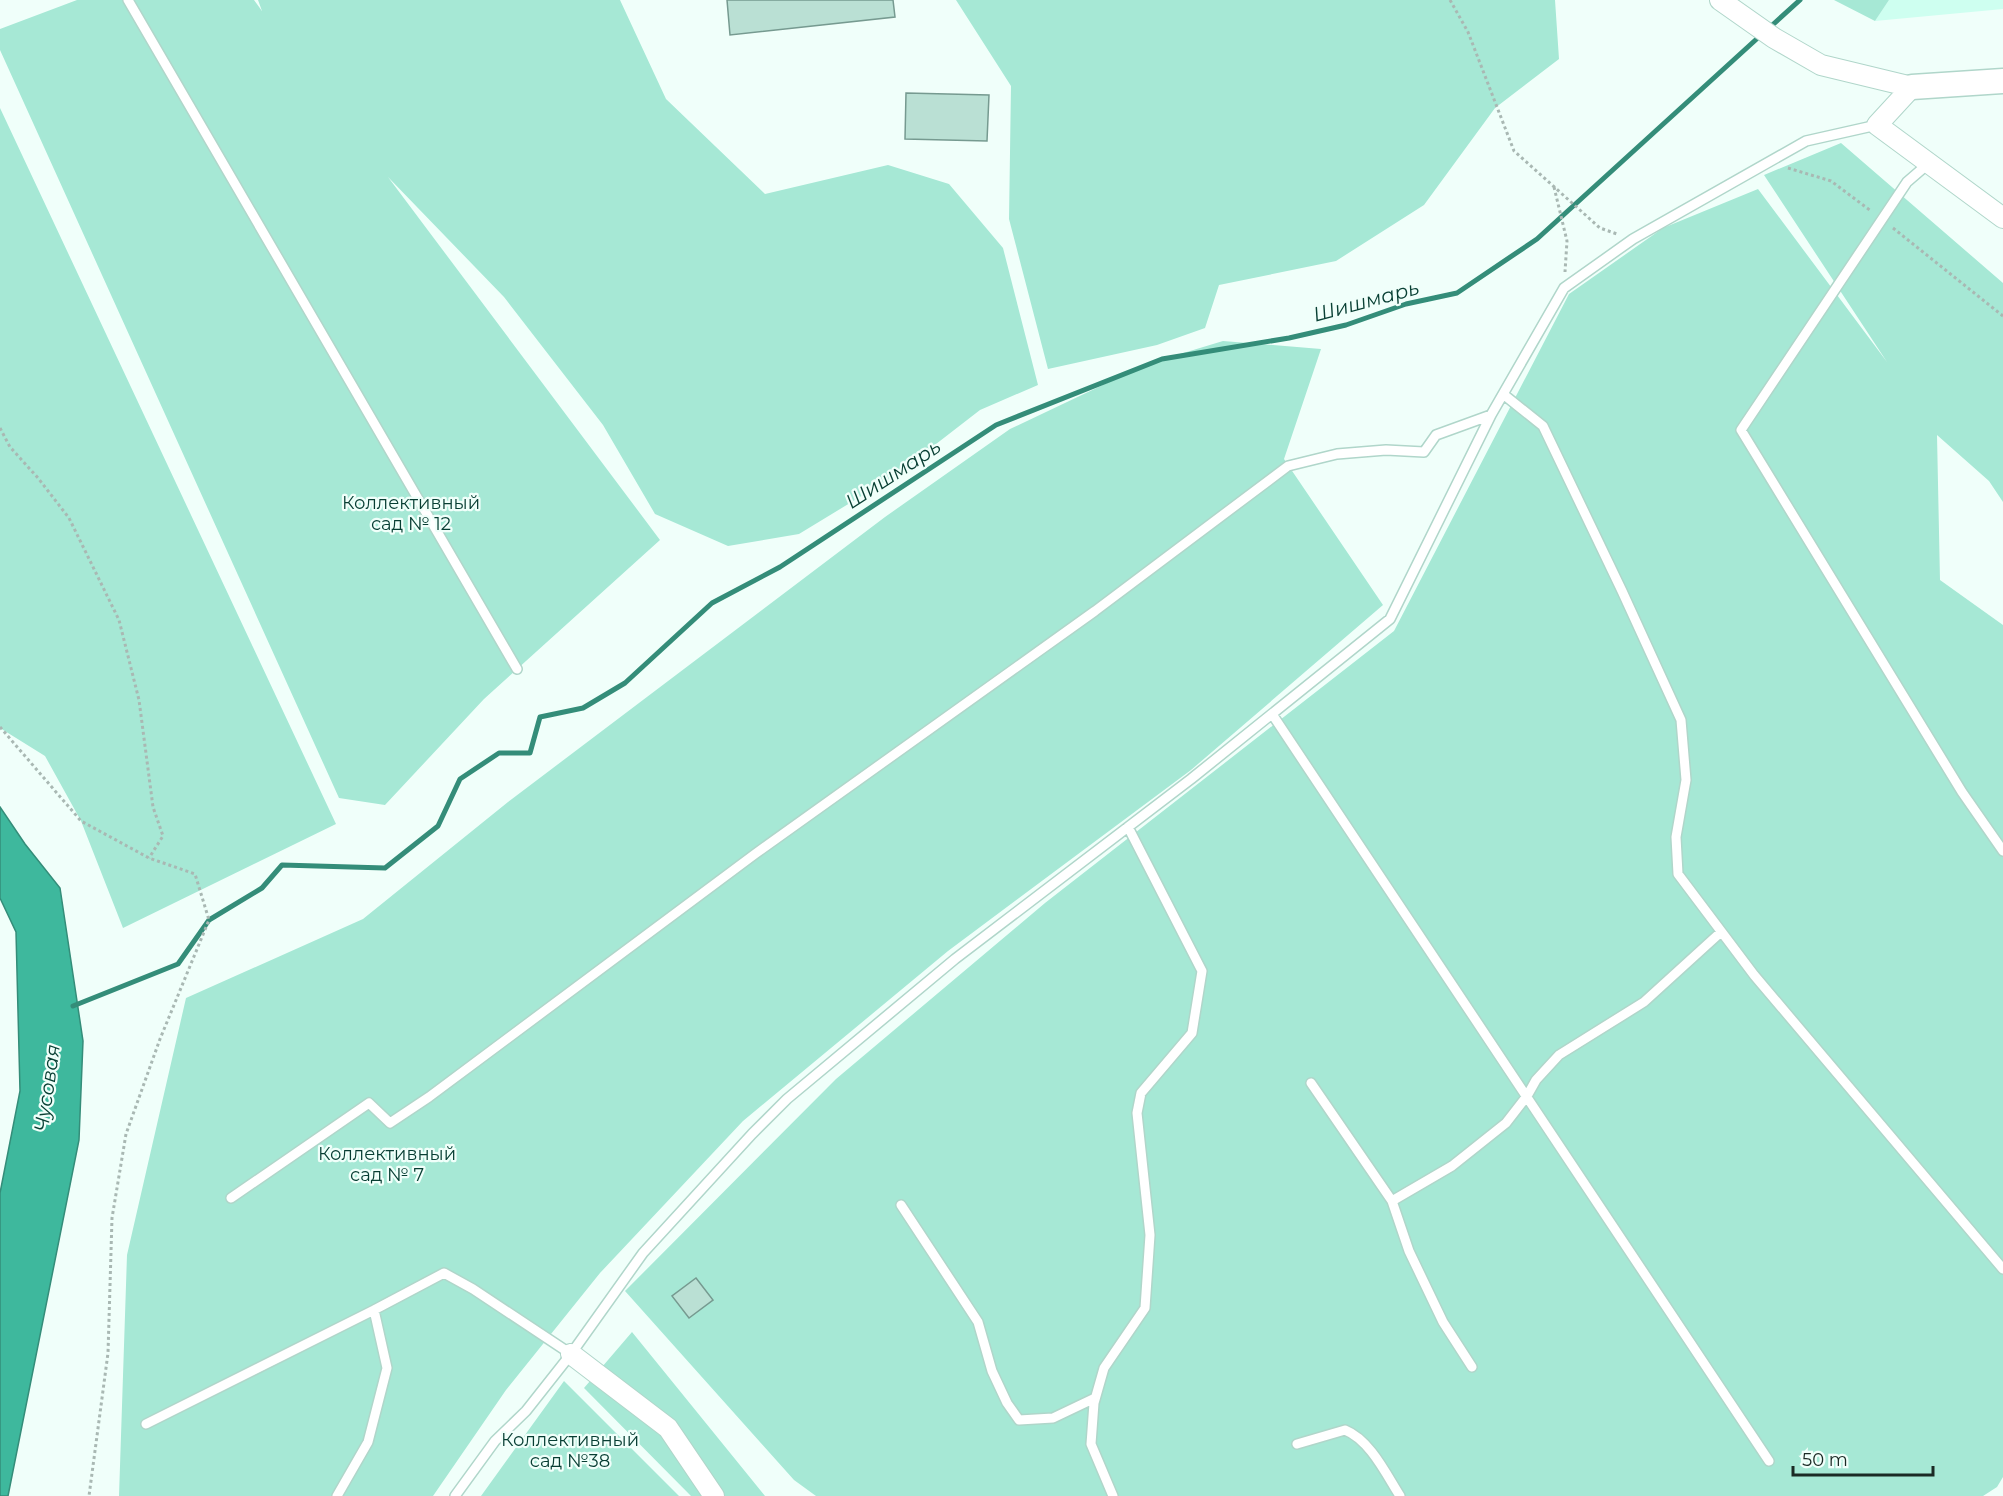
<svg xmlns="http://www.w3.org/2000/svg" width="2003" height="1496" viewBox="0 0 2003 1496" font-family="Montserrat,sans-serif">
  <rect width="100%" height="100%" fill="#f0fffa"/>
  <path fill="#cefff0" d="M1889,0h114v9l-128,12z"/>
  <path fill="#a6e8d5" d="M77,0h177l8,11 -4,-11h362l46,99 99,95 123,-29 61,19 54,64 35,137 -58,25 -84,65 -97,59 -71,12 -73,-32 -52,-89 -99,-128 -116,-120 272,363 -176,159 -99,106 -46,-7 -339,-748v-21z
    M956,0h599l4,59 -64,49 -71,97 -88,56 -117,24 -14,43 -48,17 -109,24 -39,-150 2,-133z
    M1834,0h55l-14,21z
    M0,108l336,716 -213,104 -42,-107 -36,-65 -45,-28z
    M1841,143l162,140v219l-14,-21 -52,-46 3,145 63,45v852l-6,10 -14,9h-1167l-22,-16 -169,-189 211,-212 209,-176 349,-272 175,-337 94,-66 95,-39 129,173 -123,-187z
    M1223,341l98,8 -37,110 99,146 -192,165 -243,181 -205,170 -143,152 -94,117 -73,106h-314l8,-241 59,-257 177,-79 145,-117 377,-285 125,-88 137,-65z
    M632,1332l133,164h-74l-107,-108z
    M564,1381l115,115h-198z"/>
  <path fill="#3eb89d" stroke="#348d79" stroke-width="1.5" d="M0,807l25,37 35,44 23,153 -4,99 -71,356h-8v-303l20,-102 -4,-159 -16,-34z"/>
  <g fill="none" stroke-linecap="round" stroke-linejoin="round">
    <path stroke="#348d79" stroke-width="5" d="M1768,29l32,-29
      M73,1006l105,-42 31,-44 53,-32 20,-23 103,3 53,-42 22,-47 39,-26h31l10,-36 43,-9 42,-25 87,-80 68,-36 216,-142 166,-66 127,-21 57,-13 60,-21 51,-11 80,-54 224,-204"/>
  </g>
  <path fill="#bae0d4" stroke="#769a90" stroke-width="1.5" d="M727,0h166l2,17 -165,18z
    M906,93l83,2 -2,46 -82,-2z
    M696,1278l17,22 -24,18 -17,-22z"/>
  <g fill="none" stroke-linecap="round" stroke-linejoin="round">
    <g stroke="#b0d6ca" stroke-width="12">
      <path id="service" d="M128,0l389,669
        M1929,163l-22,19 -166,248 221,362 41,59
        M1503,394l40,32 79,165 59,129 5,60 -10,57 2,37 76,101 249,294
        M1272,714l497,747
        M1311,1083l81,118 17,50 34,71 29,45
        M231,1198l138,-95 21,20 39,-26 326,-243 340,-243 193,-145 49,-12 49,-4 38,2 12,-17 55,-20
        M1392,1201l60,-35 54,-43 21,-27 9,-16 23,-25 85,-53 77,-70
        M901,1205l77,117 14,49 15,32 12,17 34,-2 42,-20
        M146,1424l228,-114
        M1297,1444l48,-14c25,10 41,44 55,66
        M337,1496l31,-54 19,-74 -13,-58 70,-37 29,16 98,65
        M455,1496l40,-55 31,-30 45,-57 72,-101 109,-119 35,-35 168,-140 236,-180 199,-160 101,-204 73,-127 69,-49 173,-98 71,-16
        M1113,1496l-22,-52 3,-41 10,-35 41,-60 5,-73 -13,-122 4,-20 51,-60 10,-62 -74,-144"/>
    </g>
    <g stroke="#b0d6ca" stroke-width="22">
      <path id="minor" d="M1720,0l54,38 47,27 91,22 -35,38 126,93
        M571,1354l97,74 46,68"/>
    </g>
    <g stroke="#b0d6ca" stroke-width="27">
      <path id="tertiary" d="M1912,87l91,-6"/>
    </g>
    <path stroke="#a9b8b3" stroke-width="3" stroke-dasharray="3 3" stroke-linecap="butt" d="M1450,0l18,32 46,119 86,77 17,6
      M1788,168l43,13 40,30
      M1554,187l13,54 -2,31
      M1893,228l110,88
      M0,428l10,19 28,31 31,40 50,102 20,80 14,107 10,29 -14,22
      M0,727l81,94 68,37 46,16 14,46 -49,119 -34,95 -14,84 -4,135 -19,143"/>
    <use href="#service" stroke="#fff" stroke-width="9"/>
    <use href="#minor" stroke="#fff" stroke-width="20"/>
    <use href="#tertiary" stroke="#fff" stroke-width="24"/>
  </g>
  <g text-anchor="middle" stroke-width="4.5" stroke-linejoin="round" paint-order="stroke">
    <g font-size="18" fill="#073e33" stroke="#f0fffa">
      <text x="411" y="509">Коллективный<tspan x="411" dy="21">сад № 12</tspan></text>
      <text x="387" y="1160">Коллективный<tspan x="387" dy="21">сад № 7</tspan></text>
      <text x="570" y="1446">Коллективный<tspan x="570" dy="21">сад №38</tspan></text>
    </g>
    <g font-size="20" font-style="italic" fill="#094034" stroke="#f0fffa">
      <text transform="translate(1366 301) rotate(-15)" y="7">Шишмарь</text>
      <text transform="translate(893 474) rotate(-33)" y="7">Шишмарь</text>
      <text transform="translate(47 1088) rotate(-82)" y="7">Чусовая</text>
    </g>
  </g>
  <path d="M1793 1466v9h140v-9" fill="none" stroke="#1b2a25" stroke-width="3"/>
  <text x="1802" y="1466" font-size="18" fill="#1b2a25" stroke="#f0fffa" stroke-width="4.5" paint-order="stroke">50 m</text>
</svg>
